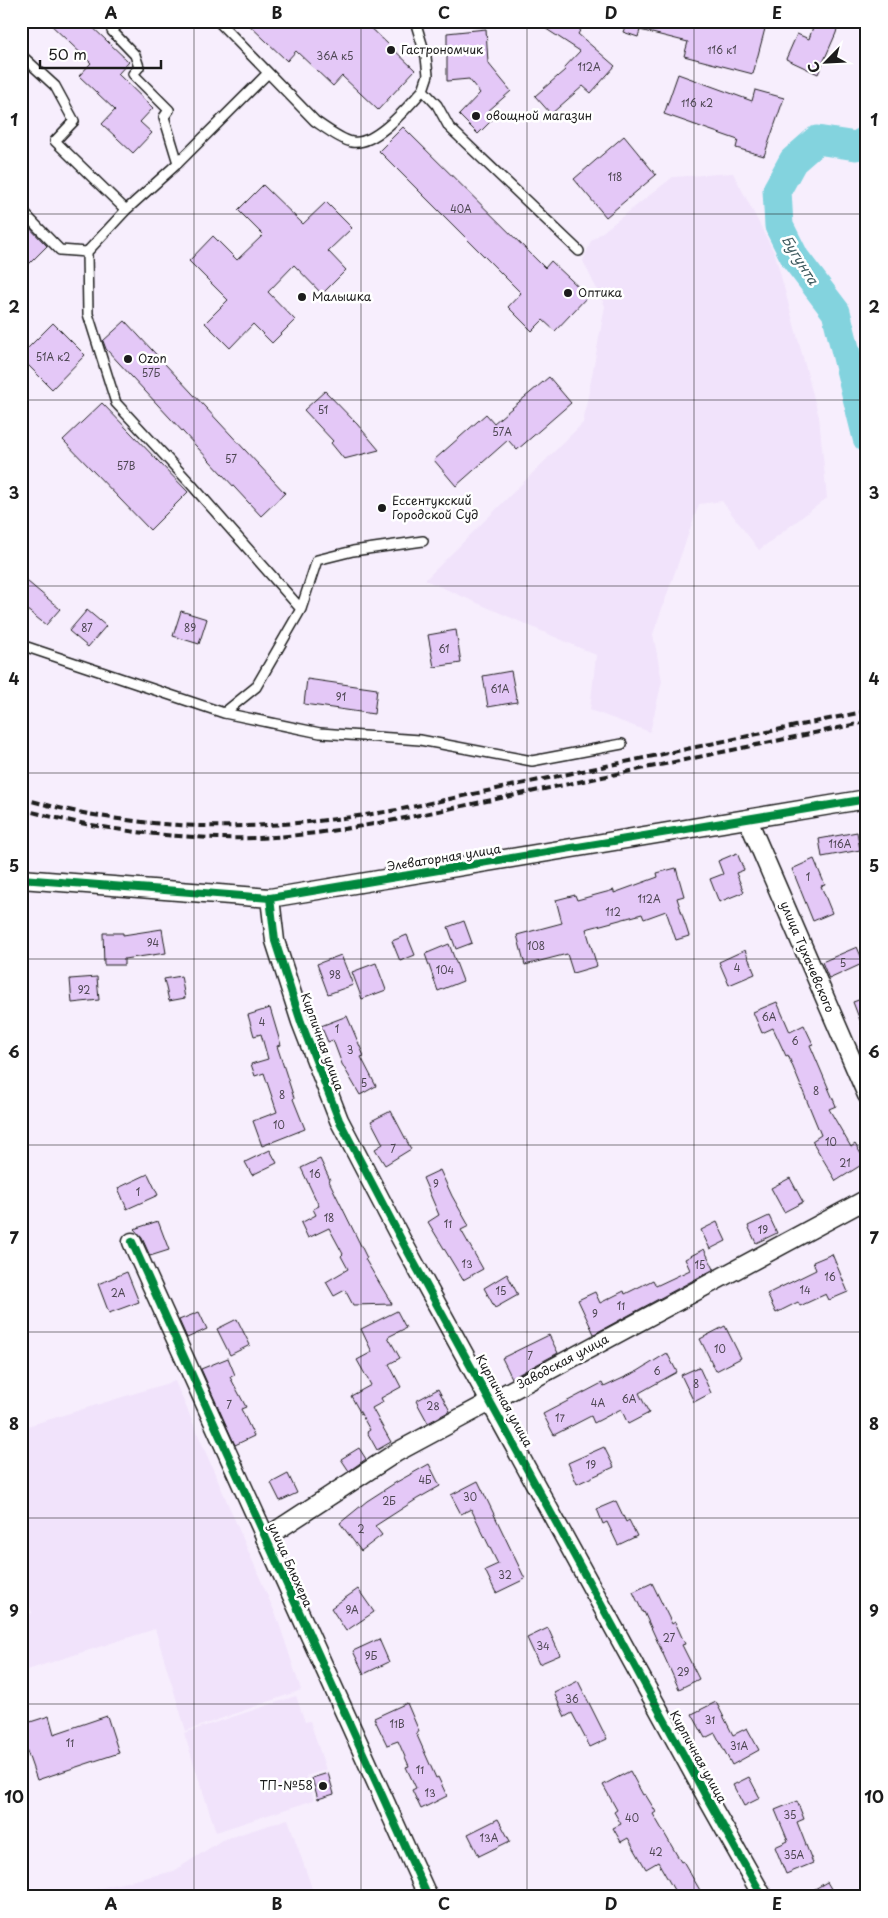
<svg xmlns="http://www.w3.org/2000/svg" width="888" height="1918" viewBox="0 0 888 1918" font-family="'Playpen Sans',sans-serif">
  <rect width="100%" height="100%" fill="#f7eefd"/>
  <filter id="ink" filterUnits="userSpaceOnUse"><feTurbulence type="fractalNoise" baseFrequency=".02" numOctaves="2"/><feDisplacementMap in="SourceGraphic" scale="10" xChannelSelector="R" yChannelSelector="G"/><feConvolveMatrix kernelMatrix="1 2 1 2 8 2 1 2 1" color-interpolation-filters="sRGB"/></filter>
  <g filter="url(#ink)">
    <path fill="#f1e3fb" d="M733,173l42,81 44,163 8,81 -68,52 -37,-49 -23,3 -46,130 9,47 -12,51 -60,-22 6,-55 -171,-75 158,-157 22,-117 -22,-45 8,-20 82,-64z
      M175,1381l103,239 23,70 -115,41 -31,-102 -134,43v-55l11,-4 -9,-26h-2v-159z
      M296,1696l9,26 5,-1 16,49 -20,6 8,24 -98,32 -32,-99z
      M288,1819l27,78h-271l30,-3 100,-23 48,-31z"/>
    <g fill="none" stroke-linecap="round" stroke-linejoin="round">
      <path stroke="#83d3de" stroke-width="29" d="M867,140l-11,6 -39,-6 -24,21 -16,29 2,36 16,32 41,54 31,126"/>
    </g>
    <path fill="#e4c8f7" stroke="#1c1c1c" d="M47,21h39l43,41 -11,12 35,34 -13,14 12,11 -19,20 -31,-29 13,-14 -36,-34 12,-13z
      M245,21h119l51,49 -37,40 -36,-34 -9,10 -37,-35 -9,10z
      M534,21h52l-8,13 37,32 -24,27 -8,-7 -32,28 -16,-18 30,-26 -1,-2 16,-17z
      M623,21h144l-14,53 -69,-18 4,-14 -48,-12 -2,7 -15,-5 2,-5 -2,-1z
      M815,21h24l-3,12 -18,41 -32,-15 11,-25 12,5z
      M486,29l2,34 23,28 -24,21 7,6 -16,16 -19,-19 21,-22 -11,-14 -22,2v-48z
      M678,74l74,27 3,-11 29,8 -20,58 -28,-8 2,-8 -74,-26z
      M403,127l142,141 6,-7 37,35 -33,35 -12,-11 -11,11 -24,-24 13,-14 -142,-142z
      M624,136l32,39 -50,42 -32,-38z
      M263,185l40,39 23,-22 26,26 -24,23 18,19 -24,24 -28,-29 -26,27 27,28 -23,23 -19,-19 -23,24 -25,-25 23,-23 -39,-39 24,-25 24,24 26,-25 -25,-25z
      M21,219l26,27 -26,26z
      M125,321l160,172 -24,23 -155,-167 -3,-8z
      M53,323l32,32 -33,34 -31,-31v-3z
      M549,377l22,26 -54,47 -9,-10 -52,46 -22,-26 52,-46 8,9z
      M325,391l32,33 22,26 -35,9 -13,-16 2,-2 -29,-31z
      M102,403l86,89 -38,38 -87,-90z
      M21,576l39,33 -14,16 -25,-20z
      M87,610l19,16 -18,21 -19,-16z
      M181,611l26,8 -8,25 -26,-8z
      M456,630l5,33 -27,4 -6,-32z
      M511,671l6,31 -29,5 -5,-31z
      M307,679l70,10 -3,25 -70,-10z
      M857,832l3,18 -38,7 -3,-18z
      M737,853l7,17 -8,3 8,19 -25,10 -9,-23 13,-5 -5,-13z
      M814,859l11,26 -4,1 11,27 -19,8 -21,-52z
      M676,868l8,28 -7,2 12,38 -13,4 -10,-29 -22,8 -2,-5 -56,15 11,37 -24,7 -6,-19 -42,11 -8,-30 45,-12 -6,-23 19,-5 2,5 37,-10v3l44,-16 -1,-4z
      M464,921l8,22 -16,6 -8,-22z
      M162,929l4,24 -42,6v6h-20l-1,-32h20v2z
      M407,935l8,20 -15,6 -8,-20z
      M449,944l14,37 -25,10 -13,-37z
      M857,947l7,16 -35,16 -7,-17z
      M745,950l10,24 -26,11 -10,-23z
      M341,955l12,30 -25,9 -11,-30z
      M376,963l10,27 -24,9 -10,-27z
      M181,976l4,22 -16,3 -5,-22z
      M97,977l2,23 -27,3 -2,-24z
      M867,997v39h-1l-13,-34z
      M777,1002l13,30 14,-7 9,19 -3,1 26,61 -7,3 22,38 4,-3 11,18 -30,19 -24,-40 9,-6 -33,-80 -2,1 -13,-28 -11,5 -9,-21z
      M270,1008l11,37 -4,1 17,52 -1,1 12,30 -43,17 -9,-25 24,-9 -13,-39 -9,3 -4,-12 17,-5 -7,-25 -7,2 -6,-21z
      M347,1016l17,40 -3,1 15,29 -16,9 -18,-31 -9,-24 -5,2 -7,-16z
      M391,1111l20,38 -26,16 -10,-16 8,-5 -12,-23z
      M270,1150l7,13 -25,12 -7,-13z
      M320,1159l10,21 -1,1 38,77 -2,1 27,45 -39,1 -8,-15 -11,6 -8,-14 22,-13 -7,-13 2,-2 -14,-26 -21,10 -7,-15 15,-8 -3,-6 6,-3 -18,-38z
      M440,1170l12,26 17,30 -8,4 22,39 -20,11 -35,-58 11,-7 -16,-37z
      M148,1174l10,21 -31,14 -9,-21z
      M790,1178l13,24 -19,10 -13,-24z
      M769,1216l8,17 -21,10 -8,-17z
      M158,1221l11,29 -19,6 -8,-18 -8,-9z
      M717,1222l9,19 -16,8 -9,-19z
      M704,1249l10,20 -120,65 -16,-34 17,-8 5,11 24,-12 1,3 28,-14 3,6 34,-16 -5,-11z
      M832,1254l16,38 -19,8 -3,-6 -26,12 -2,-4 -22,11 -9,-19 49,-24 -3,-8z
      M127,1272l12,30 -30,11 -11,-29z
      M507,1274l11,21 -23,13 -11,-20z
      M397,1311l9,17 -18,9 12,21 -11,6 12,23 -20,11 2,4 -11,6 19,34 -14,8 -10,-18 3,-2 -19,-34 20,-11 -14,-25 15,-8 -11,-23z
      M199,1312l8,17 -20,9 -8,-18z
      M237,1319l13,26 -20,10 -13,-26z
      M725,1326l16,32 -25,13 -16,-32z
      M549,1335l9,18 -46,25 -10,-20z
      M667,1353l10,19 -38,21 10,20 -21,11 -7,-15 -27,14 -3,-7 -37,19 -11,-21 59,-31 2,4 34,-16z
      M228,1358l7,17 -5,2 16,30 -5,2 13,27 -19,9 -34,-76z
      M699,1367l12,26 -17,9 -13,-27z
      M438,1389l12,22 -22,12 -12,-22z
      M604,1447l10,20 -37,17 -9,-21z
      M359,1448l7,11 -17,12 -8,-12z
      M429,1464l11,22 -23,13 -42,27 7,9 -21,16 -21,-28 27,-22 28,-18z
      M288,1474l9,19 -17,8 -9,-18z
      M478,1481l47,98 -29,14 -11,-23 13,-6 -27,-55 -10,5 -10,-19z
      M616,1501l10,21 3,-2 8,16 -19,9 -11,-23 -4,2 -6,-15z
      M652,1583l20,41 3,-2 10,22 -3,1 17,34 -20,10 -35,-77 -1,1 -10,-21z
      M358,1589l16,23 -28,19 -15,-23z
      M548,1628l12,27 -21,9 -12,-26z
      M379,1639l10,23 -25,12 -11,-23z
      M578,1681l29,58 -17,8 -18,-34 -7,4 -11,-24z
      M716,1702l17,33 14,-7 12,22 -27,15 -17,-32 -10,5 -13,-24z
      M407,1703l12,28 -3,2 20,45 2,-1 9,19 -26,13 -9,-19 4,-2 -10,-21 3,-1 -11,-25 -11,4 -13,-27z
      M49,1716l5,18 53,-18 12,37 -82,27 -16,-46v-9z
      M630,1771l13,24 2,-1 11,18 -3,2 28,48 2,-1 18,31 -9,5h-14l-20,-35 -12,7 -18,-31 -7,4 -8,-14 8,-4 -7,-12 3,-2 -14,-25z
      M328,1773l6,21 -16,5 -6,-21z
      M749,1777l11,21 -16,8 -11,-21z
      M797,1801l7,18 -7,3 16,41 -27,11 -11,-27 13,-6 -13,-31z
      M498,1819l12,22 -31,15 -11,-22z
      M827,1882l9,15h-35z"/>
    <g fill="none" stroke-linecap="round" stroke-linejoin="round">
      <g stroke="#1c1c1c" stroke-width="12">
        <path id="lane" d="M218,21l97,100c9,6 26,19 37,21 24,4 56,-36 71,-52
          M415,21l11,36 2,18 -5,15 14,15 12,22 130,124
          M21,55l34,31 19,35 -19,20 71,69 52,-47 -14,-46 5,-7 -36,-36 6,-7 -4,-12 -23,-24 9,-10
          M178,163l90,-90
          M21,210l39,40 27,2
          M301,609l16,-49 36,-9 70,-10
          M21,645l203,68 32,-26 45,-78 -111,-126 -74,-80 -28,-89 -1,-62 39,-42
          M224,713l96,20 100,7 112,21 90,-17"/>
      </g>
      <g stroke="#1c1c1c" stroke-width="21">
        <path id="street" d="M748,820l119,275
          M21,879l249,19 597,-99
          M270,898l5,43 26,81 38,98 62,119 306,559 56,99
          M132,1242l296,655
          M265,1538l132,-86 470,-253"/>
      </g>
      <use href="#lane" stroke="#fff" stroke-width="9"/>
      <use href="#street" stroke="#fff" stroke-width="18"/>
      <path stroke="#1c1c1c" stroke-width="4" stroke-dasharray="8 4" stroke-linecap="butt" d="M21,798c129,37 245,34 376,12l470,-99
        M21,809c77,21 157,31 237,29 47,-2 96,-10 142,-19l467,-97"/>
      <g stroke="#fff" stroke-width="11">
        <path id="cycleway" d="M21,879l249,19 597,-99
          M270,898l5,43 26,81 38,98 62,119 306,559 56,99
          M132,1242l296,655"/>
      </g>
      <use href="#cycleway" stroke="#00873e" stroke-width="8"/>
    </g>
  </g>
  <path fill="none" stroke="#1c1c1c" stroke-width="1" stroke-opacity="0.55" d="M194,21v1876M361,21v1876M527,21v1876M694,21v1876M21,214h846M21,400h846M21,586h846M21,773h846M21,959h846M21,1145h846M21,1332h846M21,1518h846M21,1704h846"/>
  <g fill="#1c1c1c" stroke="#fff" stroke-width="2">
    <circle cx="391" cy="50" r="5"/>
    <circle cx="476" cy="116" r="5"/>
    <circle cx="568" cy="293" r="5"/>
    <circle cx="302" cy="297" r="5"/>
    <circle cx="128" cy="359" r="5"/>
    <circle cx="382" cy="508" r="5"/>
    <circle cx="323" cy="1786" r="5"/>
  </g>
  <g text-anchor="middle" stroke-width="5" stroke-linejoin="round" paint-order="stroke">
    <g font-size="10" fill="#4e4753">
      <text x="722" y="54">116 к1</text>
      <text x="335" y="60">36А к5</text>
      <text x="589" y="71">112А</text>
      <text x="697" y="107">116 к2</text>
      <text x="615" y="181">118</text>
      <text x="461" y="213">40А</text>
      <text x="53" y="361">51А к2</text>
      <text x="151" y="377">57Б</text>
      <text x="323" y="414">51</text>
      <text x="502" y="436">57А</text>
      <text x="231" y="463">57</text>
      <text x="126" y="470">57В</text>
      <text x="87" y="632">87</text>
      <text x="190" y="632">89</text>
      <text x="444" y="653">61</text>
      <text x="500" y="693">61А</text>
      <text x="341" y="701">91</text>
      <text x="840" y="848">116А</text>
      <text x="808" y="881">1</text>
      <text x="649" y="903">112А</text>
      <text x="613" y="916">112</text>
      <text x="153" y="947">94</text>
      <text x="536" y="950">108</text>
      <text x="843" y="967">5</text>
      <text x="737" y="972">4</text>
      <text x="445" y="974">104</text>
      <text x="335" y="979">98</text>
      <text x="84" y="994">92</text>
      <text x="769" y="1021">6А</text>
      <text x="262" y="1026">4</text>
      <text x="337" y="1033">1</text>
      <text x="795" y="1045">6</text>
      <text x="350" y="1054">3</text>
      <text x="364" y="1087">5</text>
      <text x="816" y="1095">8</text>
      <text x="282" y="1099">8</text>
      <text x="279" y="1129">10</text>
      <text x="831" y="1146">10</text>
      <text x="393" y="1153">7</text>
      <text x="845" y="1167">21</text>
      <text x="315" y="1178">16</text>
      <text x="436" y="1188">9</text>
      <text x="138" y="1196">1</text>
      <text x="329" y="1222">18</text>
      <text x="448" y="1228">11</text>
      <text x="763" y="1234">19</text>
      <text x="467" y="1268">13</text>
      <text x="700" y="1269">15</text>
      <text x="830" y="1281">16</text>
      <text x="805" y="1294">14</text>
      <text x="501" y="1295">15</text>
      <text x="118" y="1297">2А</text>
      <text x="621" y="1310">11</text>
      <text x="595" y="1318">9</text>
      <text x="720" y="1353">10</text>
      <text x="530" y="1360">7</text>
      <text x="657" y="1375">6</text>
      <text x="696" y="1388">8</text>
      <text x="629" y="1403">6А</text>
      <text x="598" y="1407">4А</text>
      <text x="229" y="1409">7</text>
      <text x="433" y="1410">28</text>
      <text x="560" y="1422">17</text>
      <text x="591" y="1469">19</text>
      <text x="425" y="1484">4Б</text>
      <text x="470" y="1501">30</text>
      <text x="389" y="1505">2Б</text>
      <text x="361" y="1533">2</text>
      <text x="505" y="1579">32</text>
      <text x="352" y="1614">9А</text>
      <text x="669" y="1642">27</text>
      <text x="543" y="1650">34</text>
      <text x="371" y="1660">9Б</text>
      <text x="683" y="1676">29</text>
      <text x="572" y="1703">36</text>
      <text x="710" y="1724">31</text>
      <text x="397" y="1728">11В</text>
      <text x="70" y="1747">11</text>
      <text x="739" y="1750">31А</text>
      <text x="420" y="1774">11</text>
      <text x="430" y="1797">13</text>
      <text x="790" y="1819">35</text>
      <text x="632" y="1822">40</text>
      <text x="489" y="1842">13А</text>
      <text x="656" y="1856">42</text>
      <text x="794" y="1859">35А</text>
    </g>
    <g font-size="12" fill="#1c1c1c" stroke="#fff" text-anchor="start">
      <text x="401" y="54">Гастрономчик</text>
      <text x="486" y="120">овощной магазин</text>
      <text x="578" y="297">Оптика</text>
      <text x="312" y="301">Малышка</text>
      <text x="138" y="363">Ozon</text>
      <text x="392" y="505">Ессентукский<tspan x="392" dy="14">Городской Суд</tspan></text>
      <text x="313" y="1790" text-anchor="end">ТП-№58</text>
    </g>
    <g font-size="12" fill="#1c1c1c" stroke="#fff">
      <text transform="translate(444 858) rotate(-9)" y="4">Элеваторная улица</text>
      <text transform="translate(807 957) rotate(67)" y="4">улица Тухачевского</text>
      <text transform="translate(322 1042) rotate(70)" y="4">Кирпичная улица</text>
      <text transform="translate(563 1362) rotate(-28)" y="4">Заводская улица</text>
      <text transform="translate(504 1401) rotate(61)" y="4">Кирпичная улица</text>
      <text transform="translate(290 1565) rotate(66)" y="4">улица Блюхера</text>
      <text transform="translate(698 1757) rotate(61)" y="4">Кирпичная улица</text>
    </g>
    <g font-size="14" font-style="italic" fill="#405c60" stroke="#fff">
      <text transform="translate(800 260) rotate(58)" y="5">Бугунта</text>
    </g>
  </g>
  <rect width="888" height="1918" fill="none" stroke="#fff" stroke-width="55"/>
  <g transform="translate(826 62) rotate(246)" stroke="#ffffff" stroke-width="4" paint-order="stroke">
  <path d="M0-4L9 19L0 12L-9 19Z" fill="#1c1c1c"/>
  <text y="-8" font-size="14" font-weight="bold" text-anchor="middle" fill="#1c1c1c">С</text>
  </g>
  <path d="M40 60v8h121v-8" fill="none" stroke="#1c1c1c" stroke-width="2.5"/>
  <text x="48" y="60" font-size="15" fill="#1c1c1c" stroke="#ffffff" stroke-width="4" paint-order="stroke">50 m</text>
  <rect x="28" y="28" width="832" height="1862" fill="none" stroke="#1c1c1c" stroke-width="2"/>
  <g font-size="16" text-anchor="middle" font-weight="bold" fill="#1c1c1c">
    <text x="111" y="19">A</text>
    <text x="277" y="19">B</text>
    <text x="444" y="19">C</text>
    <text x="611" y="19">D</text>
    <text x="777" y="19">E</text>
    <text x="14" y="126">1</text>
    <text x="874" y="126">1</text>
    <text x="14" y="313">2</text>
    <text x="874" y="313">2</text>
    <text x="14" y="499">3</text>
    <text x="874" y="499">3</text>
    <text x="14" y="685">4</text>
    <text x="874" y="685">4</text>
    <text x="14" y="872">5</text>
    <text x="874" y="872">5</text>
    <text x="14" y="1058">6</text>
    <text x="874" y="1058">6</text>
    <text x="14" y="1244">7</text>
    <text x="874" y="1244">7</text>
    <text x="14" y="1430">8</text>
    <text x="874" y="1430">8</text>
    <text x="14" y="1617">9</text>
    <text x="874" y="1617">9</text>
    <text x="14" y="1803">10</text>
    <text x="874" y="1803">10</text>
    <text x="111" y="1910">A</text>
    <text x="277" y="1910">B</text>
    <text x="444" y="1910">C</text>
    <text x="611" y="1910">D</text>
    <text x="777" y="1910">E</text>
  </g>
</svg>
